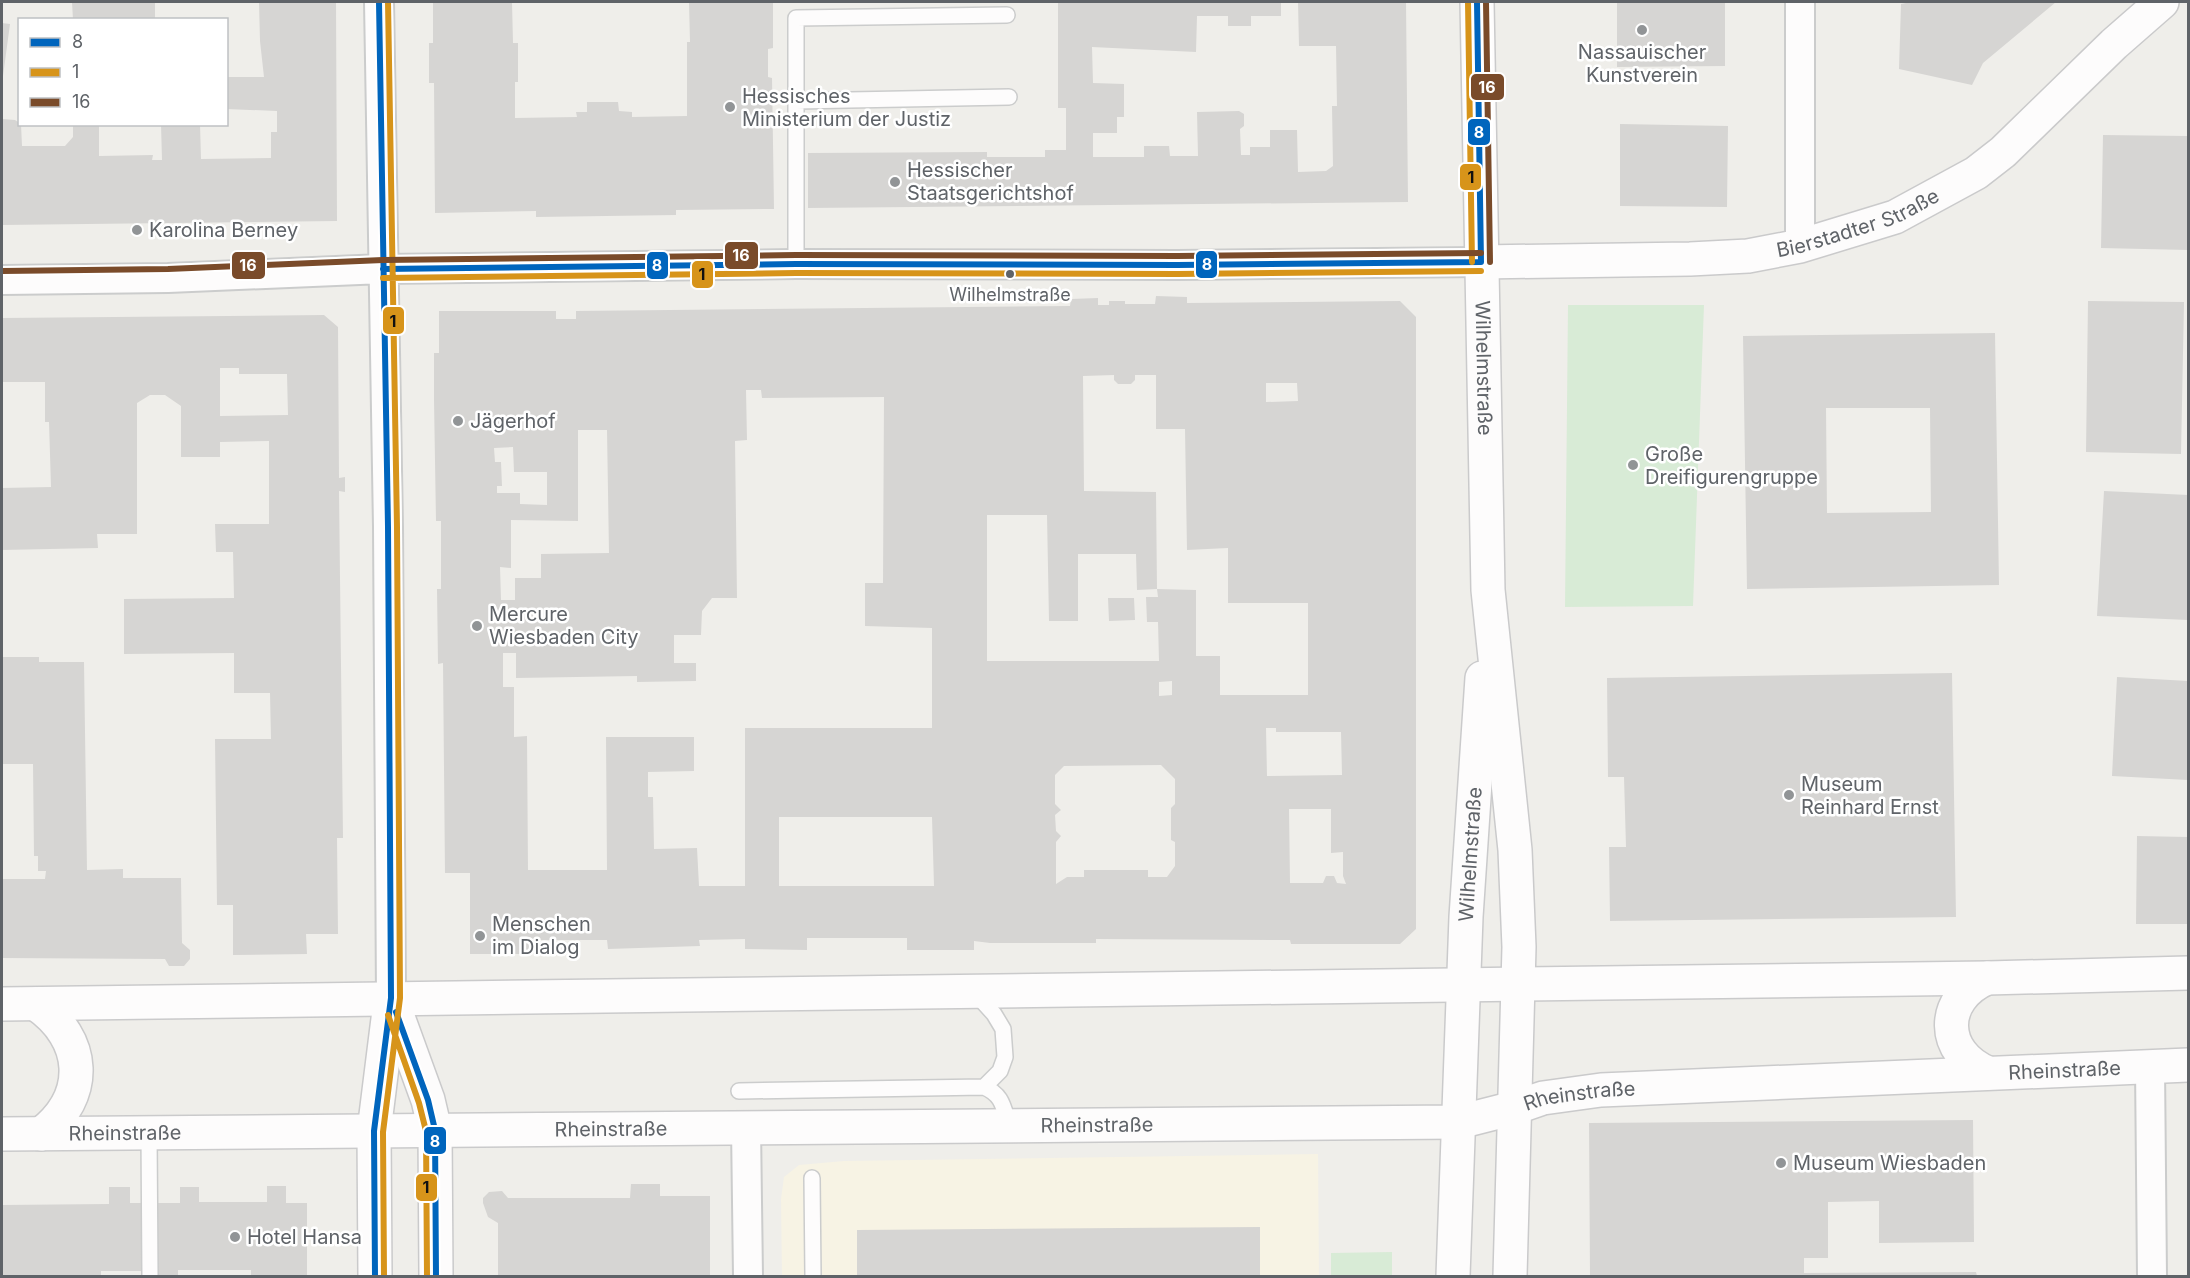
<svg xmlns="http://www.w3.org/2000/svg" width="2190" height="1278" viewBox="0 0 2190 1278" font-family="Inter,sans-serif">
  <rect width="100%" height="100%" fill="#efeeea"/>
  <path fill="#f7f3e4" d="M1318,1154l1,122h-537l-1,-77 3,-22 15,-12 45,-4z"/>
  <path fill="#d8ebd6" d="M1568,305h136l-11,301 -128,1z
    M1392,1252v24h-61v-23z"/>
  <path fill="#d6d5d3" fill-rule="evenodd" d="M72,2h83v18h-82z
    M259,2h77l1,219 -335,4v-106l13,1 6,4 1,22h43l8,-9v-13h26v32l54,-1 -1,5h10l-1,-36h39l1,35 70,-1v-26h6v-21l-51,-2v-32h38l-4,-36z
    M433,2h79l1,41h5v39h-3v36l62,-1 -1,-5h11v-10h31l1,9 13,1v5l55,-1v-74h3l-1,-40h84v46l-5,1v28l4,1 2,131 -98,1v5l-140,2v-6l-101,2 -1,-130h-5v-40h4z
    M1058,2h223v14h-30v10h-23v-10h-31l-1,36 -104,-5 1,36 31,1v33h-7v16h-24v24h51v-11h25l1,10h28l-1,-44 42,-1 5,3v12l-4,3 1,26h9v-8h20v-17h27l1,42 28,-1 7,-5 -1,-60h5l-1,-60h-37l-1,-44h108l2,200 -600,6v-55l179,-1v5h58v-7h21v-42h-8z
    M1617,2h108v64l-108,1z
    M1911,2h145l-73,61 -11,22 -73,-16 2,-65z
    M2,23l8,1 -7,52h-1z
    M1620,124l108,2 -1,81 -107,-1z
    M2103,135l84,1 1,114 -87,-2z
    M1156,296l31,1v6l213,-2 16,16v612l-16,15h-109l-1,-4 -194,-1v4h-106l-16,-2v9h-67v-12h-100v12l-62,-1v-10l-46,1 1,6 -92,3 -1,-9h-68l1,14h-70v-81h-25l-2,-210 -5,1 -1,-75h4v-68h-5l-2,-121v-47h5v-42h117v8h20v-8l494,-5 1,-7 27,-1v7h11v-4h16v3h30zM1114,375v5l4,4h13l4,-4v-5h21v54h29l2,121 41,-2v55h80v92h-88v-39h-24v-66l-39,-1 1,8h-12l1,25h11l1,39h-172v-146h60l2,106h29v-67h58l1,36 20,-1 -1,-97 -72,-1 -1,-115zM1266,383h31l1,18 -32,1zM746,390h15l1,8 122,-1 -1,186h-18v43l67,2v100h-187v158h-46l-2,-38 -43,1 -1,-52h-5v-25l46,-1v-34h-88l1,133h-79l-1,-134 -13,1v-50h-11v-34h13v25l121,-2v6l59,-1v-18h-22v-28h27l1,-24 10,-13h25l-2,-157 12,-1zM578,430h29l2,123 -68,1v24h-26v22h-14l-1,-33 11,1v-48l67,1zM513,447l1,25h33v33l-27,-1v-11h-23v-7h5l-1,-24h-6l-1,-14zM1172,681v14l-13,1v-14zM1266,728h10v4h65l1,43 -75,1zM1161,765l14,14v25l-4,4v32l4,2v24l-8,11h-19v-7h-64v7h-17l-11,7v-42l5,-6 -5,-5 -1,-16 6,-5 -6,-6v-29l9,-9zM1289,809h42v44l12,-1v24l3,8 -9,-1 -3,-7h-8l-3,7h-33zM779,817h153l2,69h-155z
    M2088,301l96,1 -3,152 -95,-2z
    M324,315l14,12 1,151 6,-1v15l-6,-1 4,347h-6l1,96h-32l1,20 -74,1v-50h-16l-2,-166h56l-1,-46h-36v-40l-110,1v-55l110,-1 -1,-46h-17l-1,-28h54v-83l-49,1v15h-39v-51l-16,-11h-15l-13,8v131h-40l1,14 -96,2v-62l49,-1 -2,-65h-4v-40h-43v-64zM220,368h19v6h48l1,41 -68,1z
    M1995,333l4,252 -252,4 -4,-253zM1826,408h104l1,104 -104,1z
    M2104,491l84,4v125l-91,-4z
    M1108,598h26l1,22 -26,1z
    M2,657h37v5h45l3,208 36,-1v9h58l1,65 8,7v9l-6,7h-15l-4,-7 -163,-1v-79h43l1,-8h-8v-15h-4l-1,-92h-31z
    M1952,673l4,244 -346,4 -1,-74h17l-2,-70h-16l-1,-99z
    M2117,677l71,4v99l-76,-4z
    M2137,836l51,1v87h-52z
    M1973,1120l1,122 -95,1v-42l-51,1v56h-24v15l172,-1 1,4h-387l-1,-153z
    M631,1184h29v12h50v80h-212v-53l-10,-6 -5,-14v-5l6,-6 13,-1 6,7h122z
    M267,1186h19v17h21v73h-56v-6h-73v6l-33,-1 1,-4h-45v5h-99v-71l107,-1v-17h21v16h50v-16h19v15h68z
    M1260,1227v49h-403v-46z"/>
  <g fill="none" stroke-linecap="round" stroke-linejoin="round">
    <g stroke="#cbcccc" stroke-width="18">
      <path id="lane" d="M796,101l213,-4
        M796,264v-246l211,-3
        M975,993l19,21 9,15 2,28 -5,14 -16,16
        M739,1091l245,-4c19,8 19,20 25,38
        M149,1133l1,143
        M812,1178l1,98"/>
    </g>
    <g stroke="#cbcccc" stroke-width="32">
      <path id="street" d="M379,2l9,525 3,471
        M1800,246v-244
        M2,280l166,-2 215,-9 413,-5 381,1 304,-3
        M2150,1067l2,209
        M746,1127l2,149"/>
    </g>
    <g stroke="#cacacb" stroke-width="36">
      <g id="secondary">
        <path id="s1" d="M1477,2l11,588 27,260 4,97 -9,329"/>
        <path id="s2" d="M1481,262l209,-3 58,-3 52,-10 95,-29 81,-44 27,-21 111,-108 48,-42"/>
        <path d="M1987,978c-48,21 -47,75 1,95"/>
        <path d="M391,998l37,102 7,30 1,146"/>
        <path d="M2,1004l1985,-26 201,-5"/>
        <path d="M36,1004c51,35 54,92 5,130"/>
        <path id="s3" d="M2,1134l1457,-12 55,-14 29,-10 58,-8 587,-25"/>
        <path d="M375,1276l-1,-145 16,-128"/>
        <path id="s4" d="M1453,1276l13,-359 16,-239"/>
      </g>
    </g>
    <use href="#lane" stroke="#fdfcfc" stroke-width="15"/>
    <use href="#street" stroke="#fdfcfc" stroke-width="28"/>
    <use href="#secondary" stroke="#fdfcfc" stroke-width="33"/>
    <g stroke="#fff" stroke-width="10">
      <path id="bus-1" d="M1477,2l4,260
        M383,269l413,-5 381,1 304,-3
        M396,1012l32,88 7,30 1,146
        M375,1276l-1,-145 17,-133 -3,-471 -9,-525"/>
    </g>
    <g stroke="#fff" stroke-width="10">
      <path id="bus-2" d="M1468,2l4,260
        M383,278l413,-5 381,1 304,-3
        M388,1015l31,88 7,28 1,145
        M384,1276l-1,-144 17,-134 -3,-471 -9,-525"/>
    </g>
    <g stroke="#fff" stroke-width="10">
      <path id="bus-3" d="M1486,2l4,260
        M2,271l166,-2 215,-9 413,-5 381,1 304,-3"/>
    </g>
    <use href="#bus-1" stroke="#0065bd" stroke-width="6"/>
    <use href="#bus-2" stroke="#d7941a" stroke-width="6"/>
    <use href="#bus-3" stroke="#7a4b2a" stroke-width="6"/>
  </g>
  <g fill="#919496" stroke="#fff" stroke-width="2">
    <circle cx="1642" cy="30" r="6"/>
    <circle cx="730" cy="107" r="6"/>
    <circle cx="895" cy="182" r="6"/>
    <circle cx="137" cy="230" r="6"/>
    <circle cx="458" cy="421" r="6"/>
    <circle cx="1633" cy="465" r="6"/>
    <circle cx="477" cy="626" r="6"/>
    <circle cx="1789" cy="795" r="6"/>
    <circle cx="480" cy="936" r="6"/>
    <circle cx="1781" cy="1163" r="6"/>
    <circle cx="235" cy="1237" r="6"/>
  </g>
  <circle fill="#5f6368" stroke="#fff" stroke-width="2" cx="1010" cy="274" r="5"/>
  <g text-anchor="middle" stroke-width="5" stroke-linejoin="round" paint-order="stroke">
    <g font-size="18" fill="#5f6368" stroke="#fff">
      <text x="1010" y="301">Wilhelmstraße</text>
    </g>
    <g font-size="20" fill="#5f6368" stroke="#fff" text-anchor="start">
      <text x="1642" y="59" text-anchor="middle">Nassauischer<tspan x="1642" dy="23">Kunstverein</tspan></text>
      <text x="742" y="103">Hessisches<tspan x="742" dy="23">Ministerium der Justiz</tspan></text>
      <text x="907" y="177">Hessischer<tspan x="907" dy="23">Staatsgerichtshof</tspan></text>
      <text x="149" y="237">Karolina Berney</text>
      <text x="470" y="428">Jägerhof</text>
      <text x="1645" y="461">Große<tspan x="1645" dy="23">Dreifigurengruppe</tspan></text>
      <text x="489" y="621">Mercure<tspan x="489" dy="23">Wiesbaden City</tspan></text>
      <text x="1801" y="791">Museum<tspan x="1801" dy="23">Reinhard Ernst</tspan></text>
      <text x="492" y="931">Menschen<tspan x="492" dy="23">im Dialog</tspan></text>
      <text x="1793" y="1170">Museum Wiesbaden</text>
      <text x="247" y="1244">Hotel Hansa</text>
    </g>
    <g font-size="20" fill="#5f6368" stroke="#fff">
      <text dy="7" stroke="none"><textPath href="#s2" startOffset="382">Bierstadter Straße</textPath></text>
      <text dy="7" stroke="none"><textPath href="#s1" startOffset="366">Wilhelmstraße</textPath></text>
      <text dy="7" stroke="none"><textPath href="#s4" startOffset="422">Wilhelmstraße</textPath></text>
      <text dy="7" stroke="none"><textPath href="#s3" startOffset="2067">Rheinstraße</textPath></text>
      <text dy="7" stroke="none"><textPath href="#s3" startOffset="1581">Rheinstraße</textPath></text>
      <text dy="7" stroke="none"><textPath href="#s3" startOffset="1095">Rheinstraße</textPath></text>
      <text dy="7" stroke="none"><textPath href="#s3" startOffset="609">Rheinstraße</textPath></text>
      <text dy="7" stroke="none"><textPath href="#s3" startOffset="123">Rheinstraße</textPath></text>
    </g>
  </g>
  <g stroke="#fff" stroke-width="2">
    <rect x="1470" y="73" width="35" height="28" rx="6" fill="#7a4b2a"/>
    <rect x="1467" y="118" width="24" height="28" rx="6" fill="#0065bd"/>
    <rect x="1459" y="163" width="23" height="28" rx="6" fill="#d7941a"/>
    <rect x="724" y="241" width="35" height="29" rx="6" fill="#7a4b2a"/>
    <rect x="1195" y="250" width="23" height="29" rx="6" fill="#0065bd"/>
    <rect x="231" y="251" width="35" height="29" rx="6" fill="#7a4b2a"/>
    <rect x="646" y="251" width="23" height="29" rx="6" fill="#0065bd"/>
    <rect x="691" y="260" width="23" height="29" rx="6" fill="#d7941a"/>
    <rect x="382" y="306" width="23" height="29" rx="6" fill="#d7941a"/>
    <rect x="423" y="1126" width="24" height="29" rx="6" fill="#0065bd"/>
    <rect x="415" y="1173" width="23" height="29" rx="6" fill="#d7941a"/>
  </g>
  <g font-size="16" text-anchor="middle" font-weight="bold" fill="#fff">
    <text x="1487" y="93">16</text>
    <text x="1479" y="138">8</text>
    <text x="741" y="261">16</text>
    <text x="1207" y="270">8</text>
    <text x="248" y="271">16</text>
    <text x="657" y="271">8</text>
    <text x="435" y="1147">8</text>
  </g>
  <g font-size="16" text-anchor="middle" font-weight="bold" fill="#111">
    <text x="1471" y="183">1</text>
    <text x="702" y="280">1</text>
    <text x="393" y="327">1</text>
    <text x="426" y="1193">1</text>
  </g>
  <rect width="2190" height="1278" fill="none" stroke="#5f6368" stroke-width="6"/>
  <rect x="18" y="18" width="210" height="108" fill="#ffffff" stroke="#bfc1c3" stroke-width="1.5"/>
  <rect x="30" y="38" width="30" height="9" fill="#0065bd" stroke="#bfc1c3" stroke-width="1.5"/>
  <text x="72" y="48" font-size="18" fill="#5f6368">8</text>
  <rect x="30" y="68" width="30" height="9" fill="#d7941a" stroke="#bfc1c3" stroke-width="1.5"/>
  <text x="72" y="78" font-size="18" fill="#5f6368">1</text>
  <rect x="30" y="98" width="30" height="9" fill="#7a4b2a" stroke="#bfc1c3" stroke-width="1.5"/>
  <text x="72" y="108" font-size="18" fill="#5f6368">16</text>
</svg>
